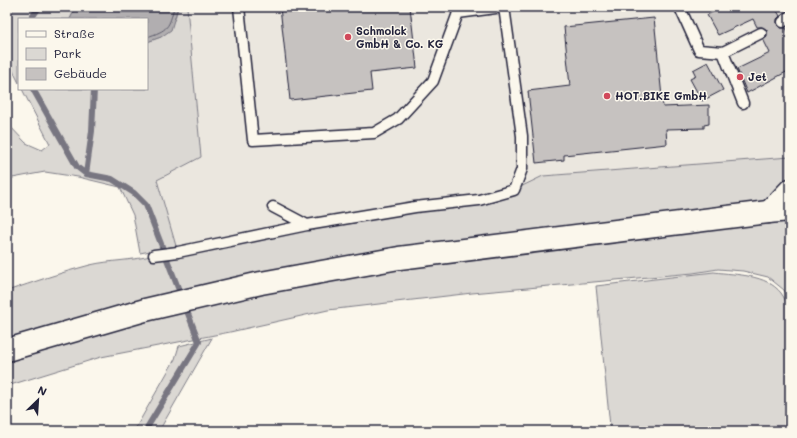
<svg xmlns="http://www.w3.org/2000/svg" width="797" height="438" viewBox="0 0 797 438" font-family="Mali,sans-serif">
  <rect width="100%" height="100%" fill="#fbf7ec"/>
  <filter id="ink" filterUnits="userSpaceOnUse"><feTurbulence type="fractalNoise" baseFrequency=".025" numOctaves="2"/><feDisplacementMap in="SourceGraphic" scale="8" xChannelSelector="R" yChannelSelector="G"/><feConvolveMatrix kernelMatrix="1 2 1 2 8 2 1 2 1" color-interpolation-filters="sRGB"/></filter>
  <g filter="url(#ink)">
    <path fill="#ebe7df" d="M187,7h603v150l-247,19 -29,14 -338,56 -19,-66 44,-23z"/>
    <path fill="#dbd8d3" stroke="#7e7d87" d="M11,7h65l-6,12h-51v64l-12,-24v-48z
      M178,7h9l14,150 -44,23 19,66 -36,7 -7,-38 -13,-28 -42,-10 -33,-5 -38,7v-56l19,20 16,7 8,-6 -28,-55h125v-47l14,-5 14,-18z
      M790,157v143l-6,-10 -16,-13 -25,-6 -25,-2 -25,4 -221,20 -144,17 -98,22 -129,25 -94,29v-95c27,-9 55,-19 83,-26 21,-5 43,-4 64,-10l360,-65 29,-14z
      M714,272c23,3 52,2 67,21 4,5 6,12 9,17v117l-1,4h-181l2,-5 -14,-140z
      M212,338l-53,93h-25l41,-72 4,-13z"/>
    <path fill="#b1aeb0" stroke="#787681" d="M76,7h102l-7,23 -10,7 -14,5v-23h-77z"/>
    <g fill="none" stroke-linecap="round" stroke-linejoin="round">
      <path stroke="#5b5a6a" stroke-width="1" d="M147,37c21,-7 22,-9 27,-30"/>
      <path stroke="#787681" stroke-width="6" d="M31,19l8,-12
        M33,89l44,78 9,7 26,5 22,14 12,12 53,137 -54,89
        M86,174l6,-43 2,-42"/>
    </g>
    <path fill="#c6c2c0" stroke="#22223b" d="M280,7h130l7,61 -47,5 2,18 -82,9z
      M722,7h57l-3,2 4,7 -3,3v5l3,4h6l4,7v35l-43,23 -10,-24 33,-16 -7,-14 4,-3v-6l-5,-3h-5l-4,-8 -35,16 -11,-20z
      M654,18l9,89 46,-2v19l-5,1v3l-38,1 1,15 -103,11v5l-28,3 -8,-72 42,-5 -6,-59z
      M708,62l15,28 -21,11 -12,-22 6,-3 -3,-6z"/>
    <g fill="none" stroke-linecap="round" stroke-linejoin="round">
      <g stroke="#22223b" stroke-width="13">
        <path id="service" d="M239,7l14,133 121,-7 24,-14 35,-38 25,-68
          M455,7l3,6 45,-6
          M683,7l-2,3 18,40 24,2
          M783,22l7,-6
          M743,103l-20,-51 38,-19
          M273,207l34,18
          M154,255l24,-3 129,-27 108,-18 64,-7 35,-10 8,-21v-33l-18,-129"/>
      </g>
      <g stroke="#22223b" stroke-width="23">
        <path id="minor" d="M768,212l22,-23"/>
      </g>
      <g stroke="#22223b" stroke-width="25">
        <path id="primary" d="M768,212l22,-2"/>
      </g>
      <g stroke="#22223b" stroke-width="25">
        <path id="trunk" d="M7,350l138,-40 116,-27 138,-25 369,-46"/>
      </g>
      <use href="#service" stroke="#fbf7ec" stroke-width="10"/>
      <use href="#minor" stroke="#fbf7ec" stroke-width="20"/>
      <use href="#primary" stroke="#fbf7ec" stroke-width="22"/>
      <use href="#trunk" stroke="#fbf7ec" stroke-width="22"/>
    </g>
  </g>
  <g fill="#d1495b" stroke="#fbf7ec" stroke-width="1.5">
    <circle cx="348" cy="37" r="4"/>
    <circle cx="740" cy="77" r="4"/>
    <circle cx="607" cy="96" r="4"/>
  </g>
  <g text-anchor="middle" stroke-width="3" stroke-linejoin="round" paint-order="stroke">
    <g font-size="11" font-weight="bold" fill="#22223b" stroke="#fbf7ec" text-anchor="start">
      <text x="356" y="35">Schmolck<tspan x="356" dy="13">GmbH &amp; Co. KG</tspan></text>
      <text x="748" y="81">Jet</text>
      <text x="615" y="100">HOT.BIKE GmbH</text>
    </g>
  </g>
  <rect width="797" height="438" fill="none" stroke="#fbf7ec" stroke-width="24"/>
  <rect x="12" y="12" width="773" height="414" fill="none" stroke="#22223b" stroke-width="1.5" filter="url(#ink)"/>
  <rect x="18" y="18" width="130" height="72" fill="#fbf7ec" stroke="#a4a2a5"/>
  <rect x="26" y="31" width="20" height="6" fill="#fbf7ec" stroke="#a4a2a5"/>
  <text x="54" y="38" font-size="12" fill="#22223b">Straße</text>
  <rect x="26" y="48" width="20" height="12" fill="#dbd8d3" stroke="#a4a2a5"/>
  <text x="54" y="58" font-size="12" fill="#22223b">Park</text>
  <rect x="26" y="68" width="20" height="12" fill="#c6c2c0" stroke="#a4a2a5"/>
  <text x="54" y="78" font-size="12" fill="#22223b">Gebäude</text>
  <g transform="translate(38 400) rotate(25)" stroke="#fbf7ec" stroke-width="3" paint-order="stroke">
  <path d="M0-3L7 15L0 10L-7 15Z" fill="#22223b"/>
  <text y="-6" font-size="11" font-weight="bold" text-anchor="middle" fill="#22223b">N</text>
  </g>
</svg>
